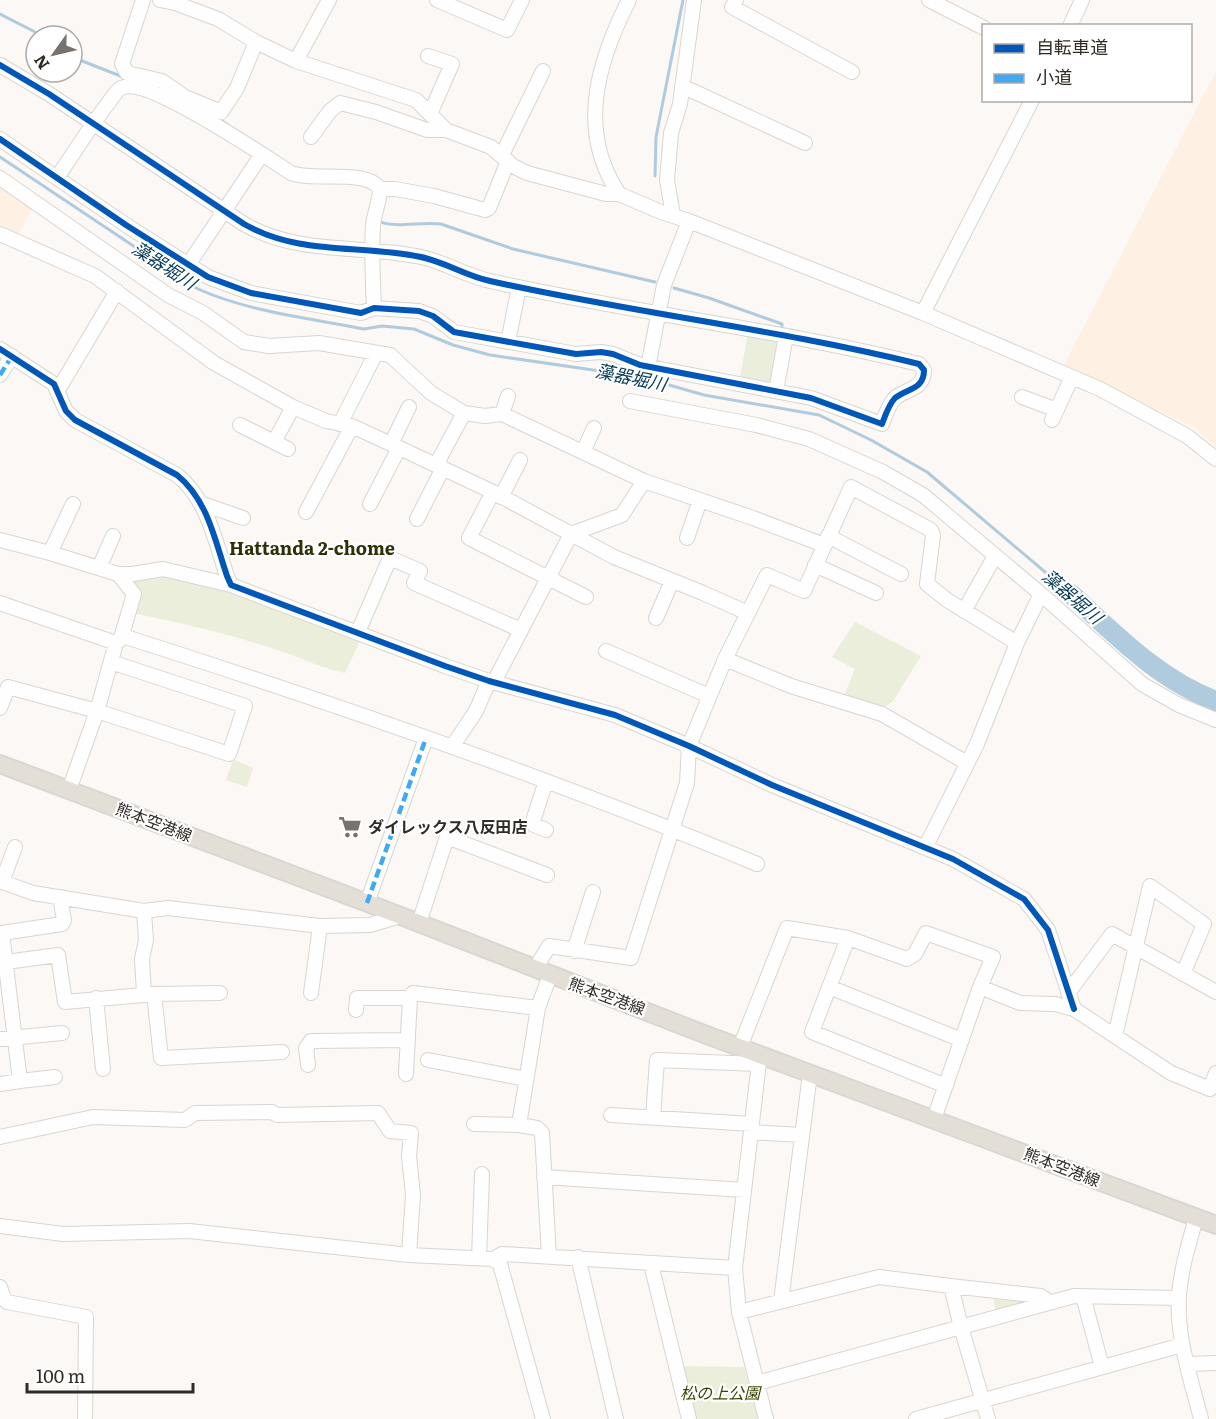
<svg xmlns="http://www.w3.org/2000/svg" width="1216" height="1419" viewBox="0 0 1216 1419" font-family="Literata,'Noto Sans JP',serif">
  <rect width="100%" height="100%" fill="#fcf8f5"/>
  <path fill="#fef0e2" d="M1216,71v376l-23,-20 -129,-62z
    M0,185l35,18 -18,34 -17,-9z"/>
  <path fill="#ebeeda" d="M748,333l27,5 3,3 -7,40 -4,2 -27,-5z
    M167,575l45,10 148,56 -15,32c-20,-4 -37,-12 -56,-19 -51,-18 -103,-30 -156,-41l-2,-34z
    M855,622l66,34 -28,45 -9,7 -40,-12 11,-27 -23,-12z
    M233,759l20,9 -6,19 -21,-7z
    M992,1294l34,6 1,3 -30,12z
    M682,1366l62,1 14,52h-62z"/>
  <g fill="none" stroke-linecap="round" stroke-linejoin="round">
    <path stroke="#b0cbde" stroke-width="3" d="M0,14l43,22
      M72,57l51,20
      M215,116l14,10
      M0,157l198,132c52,23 110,29 166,40l18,-3 32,3 39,16 37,10 117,17 62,13 35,10 115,20 52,25 56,32 144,122
      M655,176l1,-39 27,-137
      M378,221c17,8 43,0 63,3l72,25 142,33
      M674,288l35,10 73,26v2"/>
    <path stroke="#b0cbde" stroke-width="20" d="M1071,594c44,40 88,86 145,107"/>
    <g stroke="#d9d5d0" stroke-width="16">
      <path id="minor" d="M143,0l-21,64 5,9 35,8 23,16 36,15 16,-24 19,-46
        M160,0l15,3 43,16 38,23 40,19 120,39 30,30 45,17 22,19 14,7 79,21h13l42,18 28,9 234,92 177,76 87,47 29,23
        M437,0l70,30 15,-30
        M736,0l-4,7 120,65
        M929,0l55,28
        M1070,26l12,-26
        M428,56l24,8 -22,50
        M296,61l33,-61
        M0,65l49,29 195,130c56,32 116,20 177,33 24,5 45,19 69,24 142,32 287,48 429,83l5,6c0,20 -17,18 -29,28 -6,6 -10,18 -13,26l-71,-26 -171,-33 -27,-11 -12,-2 -25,2 -122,-22 -21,-16 -14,-5 -45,-3 -13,5 -110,-20 -43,-16 -82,-52 -126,-86
        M682,86l123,57
        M311,137l19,-26 10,-8 36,9 51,18h19
        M502,155l41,-84
        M0,178l168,117 35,18 41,29 25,4 50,-3 71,12 41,38 33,20
        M57,178c17,-26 33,-51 52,-76 3,-4 7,-11 12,-14 25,-13 145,69 170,85 23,9 75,-5 89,16 0,12 -6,24 -7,37 -2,28 0,54 1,82
        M380,189h15l39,7 51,14 4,-2 19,-47
        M619,194c-42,-63 -22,-131 10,-194
        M673,215l-6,-35 4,-47 9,-29 14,-104
        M0,234l95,42 119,87 79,44 33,14 26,5 39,18 102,48 121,65 89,36 45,20
        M188,265l74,-111
        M923,313l109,-213
        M508,342l11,-55
        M0,349l54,35 12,27 9,9 102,55c31,25 38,66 50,101l4,9 214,81 44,15 126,34 74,31 83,39 181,74 71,40 24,31 26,79
        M648,367l16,-82 25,-64
        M0,375l12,-19
        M58,390l59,-99
        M776,391l10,-55
        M1022,397l35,13
        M630,401l126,24 53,14 74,33 40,23 118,99 101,90 37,21 37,15
        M502,414l6,-18
        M1052,420l20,-43
        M340,424l36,-71
        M240,425l48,24
        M274,442l19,-35
        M391,444l18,-37
        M583,452l11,-24
        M436,465l28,-52 21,3 17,-2 142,67
        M493,492l-24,46 117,59
        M501,497l19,-37
        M200,503l43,15
        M370,504l29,-56
        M306,512l46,-86
        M417,519l26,-51
        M828,536l73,38
        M687,538l13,-38
        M0,540l50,13 68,21h15l30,-5 68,16
        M50,553l23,-49
        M815,565l61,28
        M99,568l14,-32
        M118,574l16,20 -13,44
        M0,603l116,40
        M964,611l31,-55
        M656,618l16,-37
        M358,632l32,-74 30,13 -6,12 107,47
        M606,651l103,45
        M725,659l66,27 91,28 85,49
        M494,682l77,-148 51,-19 22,-34 109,37 71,27
        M0,708l8,-21 89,24 132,43 16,-48 -134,-44
        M452,747l24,-36 13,-30
        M69,790l28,-79 19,-68 6,-5 4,-1c213,68 425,141 631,227
        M546,830l-14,-6 14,-43
        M926,846l51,-102 40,-101 24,-49
        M0,881l33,12 111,18 24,-3 152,18 50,-1 30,-9
        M2,882l13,-35
        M367,903l59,-165
        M144,911l2,29 -4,19 2,34
        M419,923l28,-86 100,38
        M848,938l-36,94 134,54
        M574,951l19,-59
        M6,962l52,-7 7,47 89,-8 7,64 121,-6
        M535,969l14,-23 82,12 56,-175 2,-37 36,-87 42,-84 37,16 47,-104 80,43 2,5 -6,49 20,16 70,43
        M829,987l133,53
        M311,993l9,-67
        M1068,993l44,-59 104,58
        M154,994l66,-1
        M96,998l7,71
        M356,1010l1,-12h53
        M1115,1036l35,-150 54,38 -21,50
        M0,1039l62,-6
        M740,1047l47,-119 61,10 59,21 8,-5 11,-21 67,24 -13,30
        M760,1054l-25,214 4,44 27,107
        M428,1060l98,19
        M308,1065l-2,-17 5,-7 96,-1
        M406,1074l4,-77 3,-4 125,15
        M20,1081l35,-4
        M0,1084l20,-3 -18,-148 60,-9 2,-4 -4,-23
        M611,1115l141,9
        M653,1118l4,-58 101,4
        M934,1119l46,-132 40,16 35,1 19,5 97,64 39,16 6,-16
        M474,1124l45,1
        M751,1132l51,3
        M0,1137l93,-20 92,3 10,-7 77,-1 5,3 101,-2 12,18 21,2 -2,23 4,39 -4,60
        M544,1177l200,13
        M1196,1218c-7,25 -15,51 -17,77 -3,42 12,84 22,124
        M0,1226l63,8 126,-3 220,24 84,4 9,-5 233,14
        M549,1256l-7,-123 -5,-5 -18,-3 19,-117 12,-33
        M578,1257l38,162
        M479,1258l3,-84
        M493,1259l7,5 43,155
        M651,1264l38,155
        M951,1286l90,10 8,6
        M0,1287l4,12 3,3 79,15 -1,102
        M1083,1296l19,71
        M781,1301l29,-227
        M739,1312l140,-35 72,9 10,41 27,92
        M1187,1364l29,-1
        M757,1383l317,-87 105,2
        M916,1419l266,-74"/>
    </g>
    <g stroke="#d9d6d4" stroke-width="20">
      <path id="major" d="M0,764l370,140 334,130 512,191"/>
    </g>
    <use href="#minor" stroke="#fffefe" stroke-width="14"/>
    <use href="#major" stroke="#e3dfd6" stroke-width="16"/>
    <path stroke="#3fa9f5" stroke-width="4.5" stroke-dasharray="9 4.5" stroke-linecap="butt" d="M0,375l12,-19
      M367,903l59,-165"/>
    <g stroke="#fff" stroke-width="10">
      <path id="cycleway" d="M0,65l49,29 195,130c56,32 116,20 177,33 24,5 45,19 69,24 142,32 287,48 429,83l5,6c0,20 -17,18 -29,28 -6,6 -10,18 -13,26l-71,-26 -171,-33 -27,-11 -12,-2 -25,2 -122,-22 -21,-16 -14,-5 -45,-3 -13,5 -110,-20 -43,-16 -82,-52 -126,-86
        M0,349l54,35 12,27 9,9 102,55c31,25 38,66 50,101l4,9 214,81 44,15 126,34 74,31 83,39 181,74 71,40 24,31 26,79"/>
    </g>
    <use href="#cycleway" stroke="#0057b8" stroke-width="6"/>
  </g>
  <defs>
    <g id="supermarket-bare" transform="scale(1.8)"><path d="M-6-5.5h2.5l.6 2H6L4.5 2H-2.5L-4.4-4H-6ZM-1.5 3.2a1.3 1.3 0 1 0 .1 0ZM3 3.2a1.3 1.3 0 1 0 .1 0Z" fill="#78736e" stroke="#fff" stroke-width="2.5" paint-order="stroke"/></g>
  </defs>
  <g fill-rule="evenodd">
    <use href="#supermarket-bare" x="350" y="827"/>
  </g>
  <g text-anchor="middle" stroke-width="4.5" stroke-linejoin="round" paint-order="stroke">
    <g font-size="16" fill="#312b25" stroke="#fff">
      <text transform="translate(154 822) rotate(21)" y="6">熊本空港線</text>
      <text transform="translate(607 996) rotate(20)" y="6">熊本空港線</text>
      <text transform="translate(1062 1167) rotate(21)" y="6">熊本空港線</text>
    </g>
    <g font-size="16" font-weight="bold" fill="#312b25" stroke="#fff" text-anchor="start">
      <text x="368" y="833">ダイレックス八反田店</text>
    </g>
    <g font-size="16" font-style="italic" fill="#384400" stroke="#fff">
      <text x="720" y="1399">松の上公園</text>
    </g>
    <g font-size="18" font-style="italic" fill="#063b57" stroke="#fff">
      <text transform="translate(164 266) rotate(33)" y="6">藻器堀川</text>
      <text transform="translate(631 378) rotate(12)" y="6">藻器堀川</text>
      <text transform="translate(1072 597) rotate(41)" y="6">藻器堀川</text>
    </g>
    <g font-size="18" font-weight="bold" fill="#2e3005" stroke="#fff">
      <text x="312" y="555">Hattanda 2-chome</text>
    </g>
  </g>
  <rect x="982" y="24" width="210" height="78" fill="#ffffff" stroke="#adaaa8" stroke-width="1.5"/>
  <rect x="994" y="44" width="30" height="9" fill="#0057b8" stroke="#adaaa8" stroke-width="1.5"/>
  <text x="1036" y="54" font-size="18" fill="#312b25">自転車道</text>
  <rect x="994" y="74" width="30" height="9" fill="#3fa9f5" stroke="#adaaa8" stroke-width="1.5"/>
  <text x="1036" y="84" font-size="18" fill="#312b25">小道</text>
  <g transform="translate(54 54) rotate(236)"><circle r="28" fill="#ffffff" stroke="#adaaa8" stroke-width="1.5"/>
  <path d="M0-4.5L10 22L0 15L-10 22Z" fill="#78736e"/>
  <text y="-9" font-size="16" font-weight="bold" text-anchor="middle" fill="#312b25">N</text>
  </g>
  <path d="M27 1383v9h166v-9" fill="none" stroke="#312b25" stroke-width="3"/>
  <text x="36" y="1383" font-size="18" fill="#312b25" stroke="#ffffff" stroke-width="4.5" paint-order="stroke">100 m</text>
</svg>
